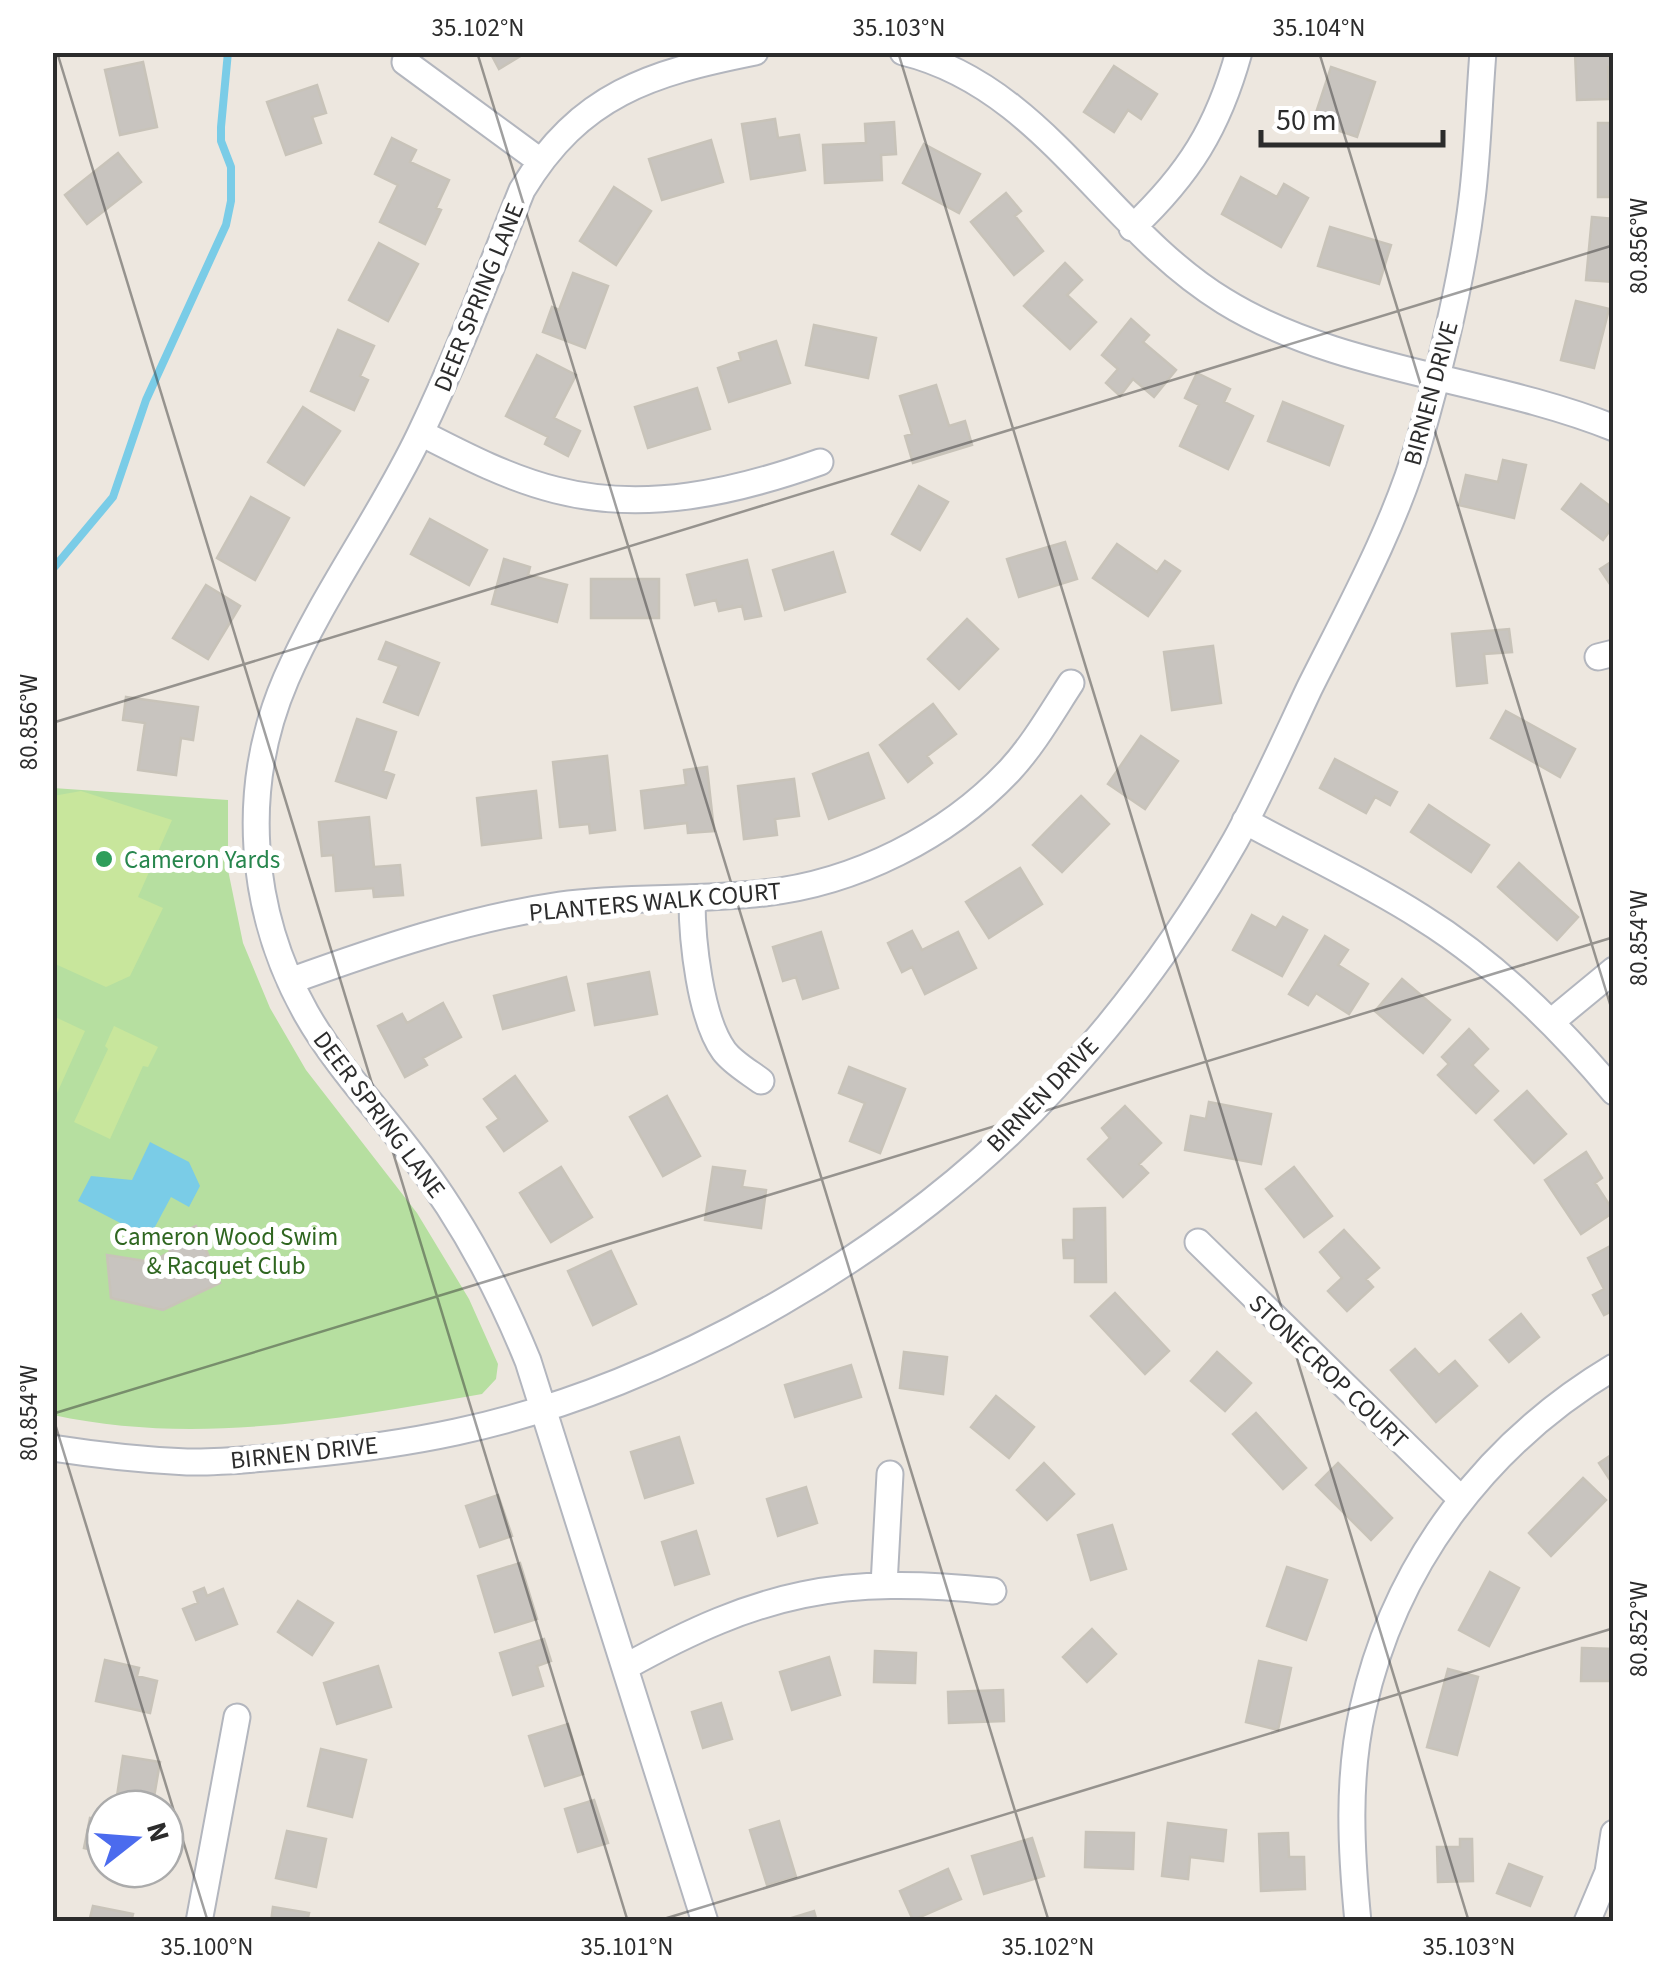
<svg xmlns="http://www.w3.org/2000/svg" width="1666" height="1974" viewBox="0 0 1666 1974" font-family="'Source Sans 3',sans-serif">
  <rect width="100%" height="100%" fill="#ede7df"/>
  <path fill="#b6dfa0" d="M53,788l175,12v70l15,73 27,65 36,62 111,143 52,86 29,65 -2,15 -14,15c-142,25 -286,52 -429,21z"/>
  <path fill="#c8e69c" d="M81,791l91,29 -34,77 25,11 -33,68 -24,11 -53,-24v-167z
    M53,1016l32,15 -32,71z
    M114,1026l44,21 -10,20 -5,-1 -33,73 -36,-17 34,-73 -3,-3z"/>
  <path fill="#7acce7" d="M150,1142l39,20 11,24 -11,21 -18,-10 -22,41 -71,-37 13,-25 41,4z"/>
  <g fill="none" stroke-linecap="round" stroke-linejoin="round">
    <path stroke="#7acce7" stroke-width="8" d="M52,570l61,-73 33,-97 80,-175 5,-24v-34l-10,-26v-14l7,-75"/>
  </g>
  <path fill="#c8c4bf" stroke="#c8c3b9" stroke-width="2.5" d="M490,52h37l-28,17z
    M1575,52h39v15h-6l1,32 -32,1z
    M143,62l14,65 -37,8 -15,-65z
    M1114,66l43,28 -16,25 -13,-9 -14,22 -30,-20z
    M1331,67l44,15 -18,55 -44,-15z
    M317,85l9,28 -14,4 9,26 -35,12 -19,-53z
    M775,119l3,19 21,-3 6,35 -54,9 -9,-55z
    M894,122l2,32 -15,1 1,25 -57,3 -2,-38 43,-2 -1,-19z
    M1598,123h16v74h-16z
    M392,138l24,12 -6,12 39,18 -13,28 5,2 -16,34 -45,-22 18,-37 -23,-11z
    M711,140l12,42 -61,18 -13,-41z
    M924,144l56,30 -21,39 -56,-30z
    M118,153l23,29 -54,42 -22,-29z
    M1241,177l36,20 7,-13 24,14 -27,49 -59,-33z
    M614,187l37,24 -35,54 -36,-24z
    M1006,193l15,18 -6,5 28,35 -29,24 -43,-53z
    M1592,217l22,2v63l-28,-2z
    M1330,227l61,18 -12,39 -61,-18z
    M379,243l39,21 -30,57 -39,-21z
    M1065,263l17,17 -15,15 29,27 -26,27 -46,-43z
    M573,273l35,13 -23,62 -42,-16 9,-25 7,3z
    M1576,301l33,8 -15,59 -33,-8z
    M1131,319l18,16 -6,7 33,28 -22,27 -21,-18 -13,17 -14,-13 12,-14 -16,-14z
    M814,325l62,13 -8,40 -62,-13z
    M338,330l36,16 -14,30 8,4 -14,30 -43,-19z
    M776,341l14,42 -61,19 -11,-34 23,-8 -2,-7z
    M537,355l39,20 -22,43 26,13 -12,25 -23,-12 3,-7 -42,-21z
    M1197,373l33,16 -6,13 29,14 -25,53 -48,-23 19,-41 -14,-7z
    M936,385l13,41 16,-5 7,24 -59,18 -8,-27 7,-2 -12,-38z
    M697,388l13,41 -62,19 -13,-41z
    M1283,402l60,24 -14,39 -61,-24z
    M303,407l37,24 -36,54 -36,-23z
    M1503,460l23,5 -12,53 -55,-13 7,-30 32,7z
    M1581,484l33,25v16l-11,15 -41,-31z
    M919,486l29,16 -28,48 -28,-16z
    M251,497l38,21 -34,62 -38,-22z
    M430,519l57,31 -18,35 -58,-31z
    M1065,542l12,37 -58,18 -12,-38z
    M1117,544l40,28 8,-11 15,10 -32,45 -55,-38z
    M833,552l12,40 -60,18 -12,-40z
    M504,559l26,8 -2,8 39,10 -10,37 -65,-18z
    M747,560l14,56 -16,3 -3,-13 -23,5 -3,-11 -21,5 -8,-30z
    M1614,560v30l-14,-21z
    M591,579h68v39h-68z
    M206,585l34,21 -32,53 -35,-21z
    M967,619l31,30 -39,40 -31,-30z
    M1509,629l3,23 -28,2 3,29 -30,3 -5,-52z
    M386,642l53,21 -21,52 -34,-13 15,-36 -20,-7z
    M1213,646l8,57 -49,7 -8,-58z
    M126,697l72,10 -5,33 -12,-2 -5,37 -38,-5 7,-47 -22,-3z
    M933,704l23,30 -29,22 5,7 -24,19 -28,-37z
    M1506,711l69,38 -15,28 -69,-39z
    M357,719l39,13 -13,39 11,4 -8,23 -50,-17z
    M1141,736l37,25 -33,48 -37,-25z
    M868,753l16,45 -55,21 -16,-45z
    M607,756l8,74 -25,3 -1,-9 -29,3 -7,-65z
    M1335,759l62,33 -7,13 -15,-8 -9,16 -46,-25z
    M707,767l7,64 -26,2 -1,-10 -42,5 -4,-37 45,-6 -2,-15z
    M794,779l5,37 -24,3 2,16 -33,4 -6,-53z
    M536,791l5,47 -59,7 -5,-47z
    M1081,796l28,28 -47,48 -29,-27z
    M1429,805l60,40 -18,27 -60,-40z
    M369,817l5,50 26,-2 3,30 -29,2 -1,-9 -37,3 -3,-36 -11,1 -3,-34z
    M1519,863l59,54 -21,23 -59,-53z
    M1020,868l22,36 -53,34 -23,-36z
    M1252,915l24,13 7,-11 24,13 -25,46 -49,-26z
    M912,931l10,19 36,-18 18,36 -51,26 -13,-27 -10,5 -14,-29z
    M821,932l17,56 -35,11 -7,-22 -13,4 -10,-34z
    M1325,936l23,14 -10,15 30,19 -19,30 -33,-21 -8,12 -19,-11z
    M649,972l8,42 -62,11 -7,-41z
    M566,977l8,33 -71,19 -9,-33z
    M1402,979l48,41 -27,33 -48,-42z
    M443,1003l18,34 -38,21 4,7 -22,12 -27,-51 24,-12 5,9z
    M1469,1029l19,20 -16,16 26,26 -22,22 -38,-38 11,-11 -7,-7z
    M849,1067l56,22 -25,64 -30,-12 15,-38 -26,-10z
    M515,1076l32,45 -43,30 -17,-24 12,-8 -15,-20z
    M1527,1091l39,43 -32,29 -39,-43z
    M667,1096l33,60 -37,20 -33,-59z
    M1209,1102l62,12 -10,50 -76,-14 6,-34 15,3z
    M1125,1106l36,37 -22,21 9,9 -25,24 -35,-38 22,-21 -8,-10z
    M1586,1152l16,26 -7,5 19,29 -33,22 -36,-54z
    M561,1167l31,50 -41,25 -31,-49z
    M713,1167l32,4 -3,16 24,3 -5,38 -56,-8z
    M1294,1167l38,49 -28,21 -38,-48z
    M1105,1208l1,74h-31v-24h-11l-1,-18h11v-31z
    M196,1226l24,57 -57,27 -52,-12 -4,-43 44,7 19,-10 -4,-14z
    M1344,1230l35,38 -13,11 7,8 -26,24 -19,-20 14,-13 -22,-26z
    M1614,1244v66l-10,5 -11,-20 11,-6 -16,-31z
    M611,1251l25,53 -43,21 -25,-54z
    M1115,1293l54,58 -24,23 -54,-58z
    M1521,1314l18,23 -30,25 -19,-22z
    M1415,1349l24,26 16,-14 22,25 -41,36 -45,-52z
    M904,1352l43,5 -4,37 -43,-6z
    M1217,1352l34,31 -26,28 -34,-30z
    M851,1365l10,32 -66,20 -10,-32z
    M996,1396l38,31 -25,31 -38,-31z
    M1256,1413l50,55 -23,21 -50,-55z
    M679,1437l14,46 -48,15 -14,-46z
    M1614,1453v33l-15,-23z
    M1044,1463l30,31 -27,26 -30,-30z
    M1338,1463l54,55 -21,22 -55,-55z
    M1583,1478l23,22 -55,56 -22,-23z
    M806,1487l11,36 -39,13 -11,-37z
    M498,1495l14,41 -32,11 -14,-41z
    M1112,1525l14,44 -35,11 -13,-45z
    M696,1531l13,43 -34,11 -13,-43z
    M520,1563l17,56 -42,13 -17,-56z
    M1287,1567l40,13 -21,60 -39,-14z
    M1490,1572l29,16 -30,58 -30,-16z
    M204,1588l3,8 16,-7 14,35 -41,16 -13,-31 15,-6 -4,-11z
    M298,1601l35,22 -21,32 -34,-23z
    M1092,1629l24,25 -29,28 -24,-25z
    M544,1639l7,22 -14,5 6,20 -30,9 -13,-42z
    M1582,1648l32,1v32h-33z
    M875,1651l41,2 -1,30 -41,-1z
    M829,1657l11,38 -48,15 -12,-38z
    M105,1660l34,8 -2,8 20,5 -7,32 -54,-12z
    M1259,1661l32,7 -13,62 -32,-8z
    M378,1666l13,41 -54,17 -13,-41z
    M1448,1669l30,8 -21,78 -30,-8z
    M1003,1690l1,31 -55,2 -1,-31z
    M721,1703l11,36 -29,9 -11,-36z
    M568,1724l15,50 -38,12 -16,-50z
    M321,1749l45,11 -14,57 -44,-11z
    M123,1756l37,6 -7,41 -36,-7z
    M594,1800l14,43 -30,9 -13,-43z
    M90,1818l15,3v32l-21,-5z
    M779,1821l17,56 -29,8 -17,-55z
    M1168,1823l58,7 -3,31 -33,-4 -2,22 -26,-3z
    M287,1831l39,8 -10,48 -40,-9z
    M1086,1832l48,1 -1,36 -48,-2z
    M1288,1833l1,24h15l1,32 -44,2 -2,-57z
    M1032,1838l12,38 -60,18 -12,-38z
    M1460,1839h12l1,42 -35,1 -1,-35h23z
    M1509,1864l33,13 -12,29 -33,-13z
    M114,1869h32l-2,6z
    M948,1869l13,30 -48,21 -13,-29z
    M93,1906l40,8 -2,8h-42z
    M273,1907l36,6 -2,9h-36z
    M814,1911l3,11h-35v-1z"/>
  <g fill="none" stroke-linecap="round" stroke-linejoin="round">
    <g stroke="#b3b6be" stroke-width="29">
      <path id="street" d="M903,52c140,34 203,177 321,249 113,70 266,77 390,127
        M405,62l135,99
        M1132,228c57,-54 86,-100 107,-176
        M421,433c43,22 87,45 135,57 89,23 179,2 264,-28
        M1598,657l16,-4
        M1245,821c58,32 120,60 176,96 74,46 137,108 193,175
        M692,899c0,41 8,119 32,152 9,12 25,21 37,30
        M290,981c89,-32 176,-62 270,-76 67,-9 136,-4 204,-12 91,-10 183,-56 246,-123 24,-26 42,-58 61,-87
        M1551,1022l63,-52
        M1198,1242l263,257
        M52,1448c45,7 90,12 135,14 38,1 75,-4 113,-7 52,-5 105,-12 156,-23 213,-45 452,-184 599,-345 68,-74 130,-158 180,-246 27,-49 50,-101 74,-152 39,-78 86,-163 110,-247 23,-80 43,-161 53,-243 6,-48 7,-98 11,-147
        M884,1585l6,-111
        M627,1666c133,-74 214,-91 366,-75
        M199,1922l38,-205
        M705,1922l-177,-561c-30,-74 -68,-145 -118,-209 -35,-46 -75,-88 -104,-139 -57,-102 -67,-225 -20,-334 37,-85 94,-161 134,-245 38,-79 69,-162 102,-244 58,-96 128,-117 233,-138
        M1358,1922c-7,-71 -11,-144 5,-214 32,-145 124,-265 251,-341
        M1587,1922l21,-50 6,-39"/>
    </g>
    <use href="#street" stroke="#fff" stroke-width="25"/>
  </g>
  <path fill="none" stroke="#2c2c2c" stroke-width="2.5" stroke-opacity="0.45" d="M57,52l571,1870M477,52l572,1870M898,52l571,1870M1319,52l295,965M52,723l1562,-478M52,1414l1562,-477M52,1414l156,508M654,1922l960,-294"/>
  <circle fill="#2e9e5b" stroke="#fff" stroke-width="4" cx="104" cy="859" r="10"/>
  <g text-anchor="middle" stroke-width="10" stroke-linejoin="round" paint-order="stroke">
    <g font-size="25" fill="#2c2c2c" stroke="#fff">
      <text transform="translate(478 297) rotate(-68)" y="9">DEER SPRING LANE</text>
      <text transform="translate(1430 393) rotate(-75)" y="9">BIRNEN DRIVE</text>
      <text transform="translate(655 901) rotate(-5)" y="9">PLANTERS WALK COURT</text>
      <text transform="translate(1042 1094) rotate(-46)" y="9">BIRNEN DRIVE</text>
      <text transform="translate(380 1114) rotate(53)" y="9">DEER SPRING LANE</text>
      <text transform="translate(1329 1371) rotate(44)" y="9">STONECROP COURT</text>
      <text transform="translate(304 1452) rotate(-6)" y="9">BIRNEN DRIVE</text>
    </g>
    <g font-size="25" fill="#27864d" stroke="#fff" text-anchor="start">
      <text x="124" y="868">Cameron Yards</text>
    </g>
    <g font-size="25" fill="#2f6620" stroke="#fff">
      <text x="226" y="1245">Cameron Wood Swim<tspan x="226" dy="29">&amp; Racquet Club</tspan></text>
    </g>
  </g>
  <rect width="1666" height="1974" fill="none" stroke="#ffffff" stroke-width="110"/>
  <g transform="translate(135 1839) rotate(73)"><circle r="48" fill="#ffffff" stroke="#ababab" stroke-width="2.5"/>
  <path d="M0-8L18 38L0 25L-18 38Z" fill="#4b6bee"/>
  <text y="-15" font-size="28" font-weight="bold" text-anchor="middle" fill="#2c2c2c">N</text>
  </g>
  <path d="M1261 130v15h182v-15" fill="none" stroke="#2c2c2c" stroke-width="5"/>
  <text x="1276" y="130" font-size="30" fill="#2c2c2c" stroke="#ffffff" stroke-width="8" paint-order="stroke">50 m</text>
  <rect x="55" y="55" width="1556" height="1864" fill="none" stroke="#2c2c2c" stroke-width="4"/>
  <g font-size="25" text-anchor="middle" fill="#2c2c2c">
    <text x="478" y="36">35.102°N</text>
    <text x="899" y="36">35.103°N</text>
    <text x="1319" y="36">35.104°N</text>
    <text transform="translate(1638 246) rotate(-90)" y="9">80.856°W</text>
    <text transform="translate(28 722) rotate(-90)" y="9">80.856°W</text>
    <text transform="translate(1638 938) rotate(-90)" y="9">80.854°W</text>
    <text transform="translate(28 1413) rotate(-90)" y="9">80.854°W</text>
    <text transform="translate(1638 1629) rotate(-90)" y="9">80.852°W</text>
    <text x="207" y="1955">35.100°N</text>
    <text x="627" y="1955">35.101°N</text>
    <text x="1048" y="1955">35.102°N</text>
    <text x="1469" y="1955">35.103°N</text>
  </g>
</svg>
